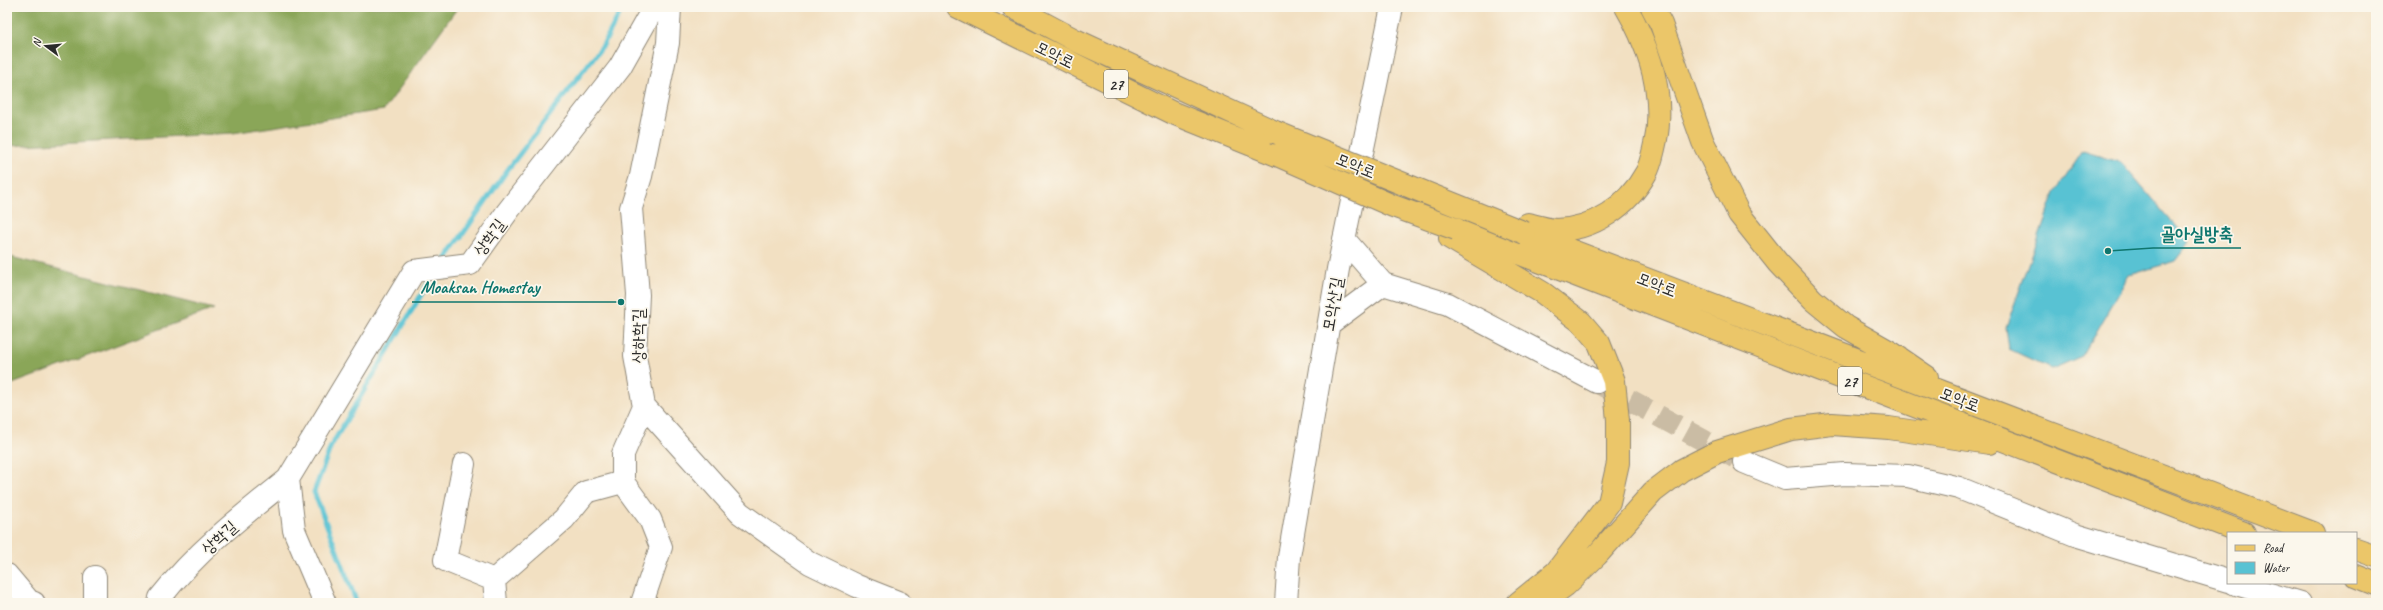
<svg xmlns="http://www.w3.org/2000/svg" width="2383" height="610" viewBox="0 0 2383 610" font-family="Caveat,'Poor Story',sans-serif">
  <rect width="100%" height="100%" fill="#fbf7ec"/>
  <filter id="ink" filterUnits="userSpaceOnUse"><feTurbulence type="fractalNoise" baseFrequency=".025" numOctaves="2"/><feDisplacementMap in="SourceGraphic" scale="8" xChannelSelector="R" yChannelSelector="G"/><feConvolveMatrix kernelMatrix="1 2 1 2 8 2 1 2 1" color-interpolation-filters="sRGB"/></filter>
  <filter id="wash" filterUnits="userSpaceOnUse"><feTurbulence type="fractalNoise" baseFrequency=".012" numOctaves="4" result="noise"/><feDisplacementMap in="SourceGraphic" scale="16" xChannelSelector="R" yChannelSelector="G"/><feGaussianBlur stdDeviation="0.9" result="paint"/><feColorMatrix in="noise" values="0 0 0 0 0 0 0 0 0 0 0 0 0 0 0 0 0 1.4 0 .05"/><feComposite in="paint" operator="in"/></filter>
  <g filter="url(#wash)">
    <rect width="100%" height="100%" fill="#f2e0c2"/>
    <path fill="#8aa659" stroke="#5a6842" d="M7,7h451l-74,103 -151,23 -226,13z
      M7,256l207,53 -207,77z"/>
    <path fill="#58c2d3" stroke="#42767f" d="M2083,151l39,12 68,79 -15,19 -46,14 -47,81 -30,13 -43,-20 -3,-22 49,-134z"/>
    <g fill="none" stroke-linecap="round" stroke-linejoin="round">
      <path stroke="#58c2d3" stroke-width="5" d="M444,261l62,-89 97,-127 20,-38
        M357,603l-43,-111 17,-46 102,-171"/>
    </g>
  </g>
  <g filter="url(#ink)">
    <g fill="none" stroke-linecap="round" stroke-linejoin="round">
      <path stroke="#cabca4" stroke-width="22" stroke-dasharray="22 11" stroke-linecap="butt" d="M1600,384l136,74"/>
      <g stroke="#8e8676" stroke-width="24">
        <path id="minor" d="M1344,239l39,45 65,20 149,78
          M1329,324l54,-40
          M644,406l96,107 70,50 47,23 43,17
          M1744,462l41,17 60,-5 63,2 51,12 116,47 153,46
          M464,464l-19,96 49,20
          M7,575l22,26 5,2
          M95,577v26
          M2233,583l67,20
          M159,603l1,-5c36,-46 83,-83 128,-119
          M325,603l-31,-73 -6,-51 126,-208 56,-7 38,-53 112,-144 34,-60
          M496,603l-2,-23 70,-61 22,-27 37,-10
          M642,603l19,-56 -11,-28 -27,-37v-28l21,-48 -9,-50 3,-61 -7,-87 10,-32 27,-133 2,-36
          M1286,603l3,-46 49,-288 54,-262"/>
      </g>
      <g stroke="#8e8676" stroke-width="24">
        <path id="major" d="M958,7l215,106 104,42
          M1013,7l62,33 200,92
          M1652,7l9,17 42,118 36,72 39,49 35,37 33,27 46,26 35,24
          M1528,224c8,2 18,5 27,6 38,0 73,-24 91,-57 5,-8 12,-39 12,-50 3,-40 -12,-82 -32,-116
          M1456,229l788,304
          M1525,233l788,300
          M1450,238l93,55 38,29 18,21 15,38 4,39v43l-9,40 -53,69 -38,31
          M2356,549l20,7
          M2356,576l20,8
          M1541,603l25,-18 31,-30 56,-63 29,-22 35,-18 74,-23 41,-5 57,4 100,15"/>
      </g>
      <use href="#minor" stroke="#fff" stroke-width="22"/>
      <use href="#major" stroke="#ebc669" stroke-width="22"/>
      <g stroke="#8e8676" stroke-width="24" stroke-linecap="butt">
        <path id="major-bridge" d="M1275,132l250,101
          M1277,155l116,51 63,23"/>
      </g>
      <use href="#major-bridge" stroke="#ebc669" stroke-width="22"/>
    </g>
  </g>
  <g text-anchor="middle" stroke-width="3.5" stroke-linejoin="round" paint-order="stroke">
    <g fill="#fbf7ec" stroke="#696865" stroke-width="1">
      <rect x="1104" y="70" width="24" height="28" rx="3"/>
      <rect x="1838" y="367" width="24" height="28" rx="3"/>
    </g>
    <g font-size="16" font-weight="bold" fill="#2b2b2b">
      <text x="1116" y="90">27</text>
      <text x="1850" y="387">27</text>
    </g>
    <g font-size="17" fill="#2b2b2b" stroke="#fbf7ec">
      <text transform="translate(1055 54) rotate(26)" y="6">모악로</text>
      <text transform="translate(1356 165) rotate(22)" y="6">모악로</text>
      <text transform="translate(489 237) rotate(-54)" y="6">상학길</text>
      <text transform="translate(1657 284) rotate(21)" y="6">모악로</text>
      <text transform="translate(1332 304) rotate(-80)" y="6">모악산길</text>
      <text transform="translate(638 336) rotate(-90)" y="6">상하학길</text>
      <text transform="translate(1960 399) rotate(21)" y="6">모악로</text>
      <text transform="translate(219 537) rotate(-42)" y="6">상학길</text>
    </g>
  </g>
  <path fill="none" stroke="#0f766e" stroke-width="1.5" d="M2108 251L2153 248H2241M621 302L547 302H412"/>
  <g fill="#0f766e" stroke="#fbf7ec" stroke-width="1.5">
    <circle cx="2108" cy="251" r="4"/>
    <circle cx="621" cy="302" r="4"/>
  </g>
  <g font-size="18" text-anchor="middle" font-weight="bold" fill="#0f766e" stroke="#fbf7ec" stroke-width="3.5" stroke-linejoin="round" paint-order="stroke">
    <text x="2197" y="240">골아실방축</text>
    <text x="480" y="293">Moaksan Homestay</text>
  </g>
  <rect width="2383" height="610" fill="none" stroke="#fbf7ec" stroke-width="24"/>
  <rect x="2227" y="532" width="130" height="52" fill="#fbf7ec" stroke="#a8a59f"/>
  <rect x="2235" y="545" width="20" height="6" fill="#ebc669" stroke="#a8a59f"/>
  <text x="2263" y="552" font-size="12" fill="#2b2b2b">Road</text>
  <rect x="2235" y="562" width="20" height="12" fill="#58c2d3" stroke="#a8a59f"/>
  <text x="2263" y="572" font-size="12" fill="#2b2b2b">Water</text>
  <g transform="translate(46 46) rotate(286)" stroke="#fbf7ec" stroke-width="3" paint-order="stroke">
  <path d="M0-3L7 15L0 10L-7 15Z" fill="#2b2b2b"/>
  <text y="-6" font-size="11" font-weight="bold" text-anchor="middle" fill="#2b2b2b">N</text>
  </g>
</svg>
